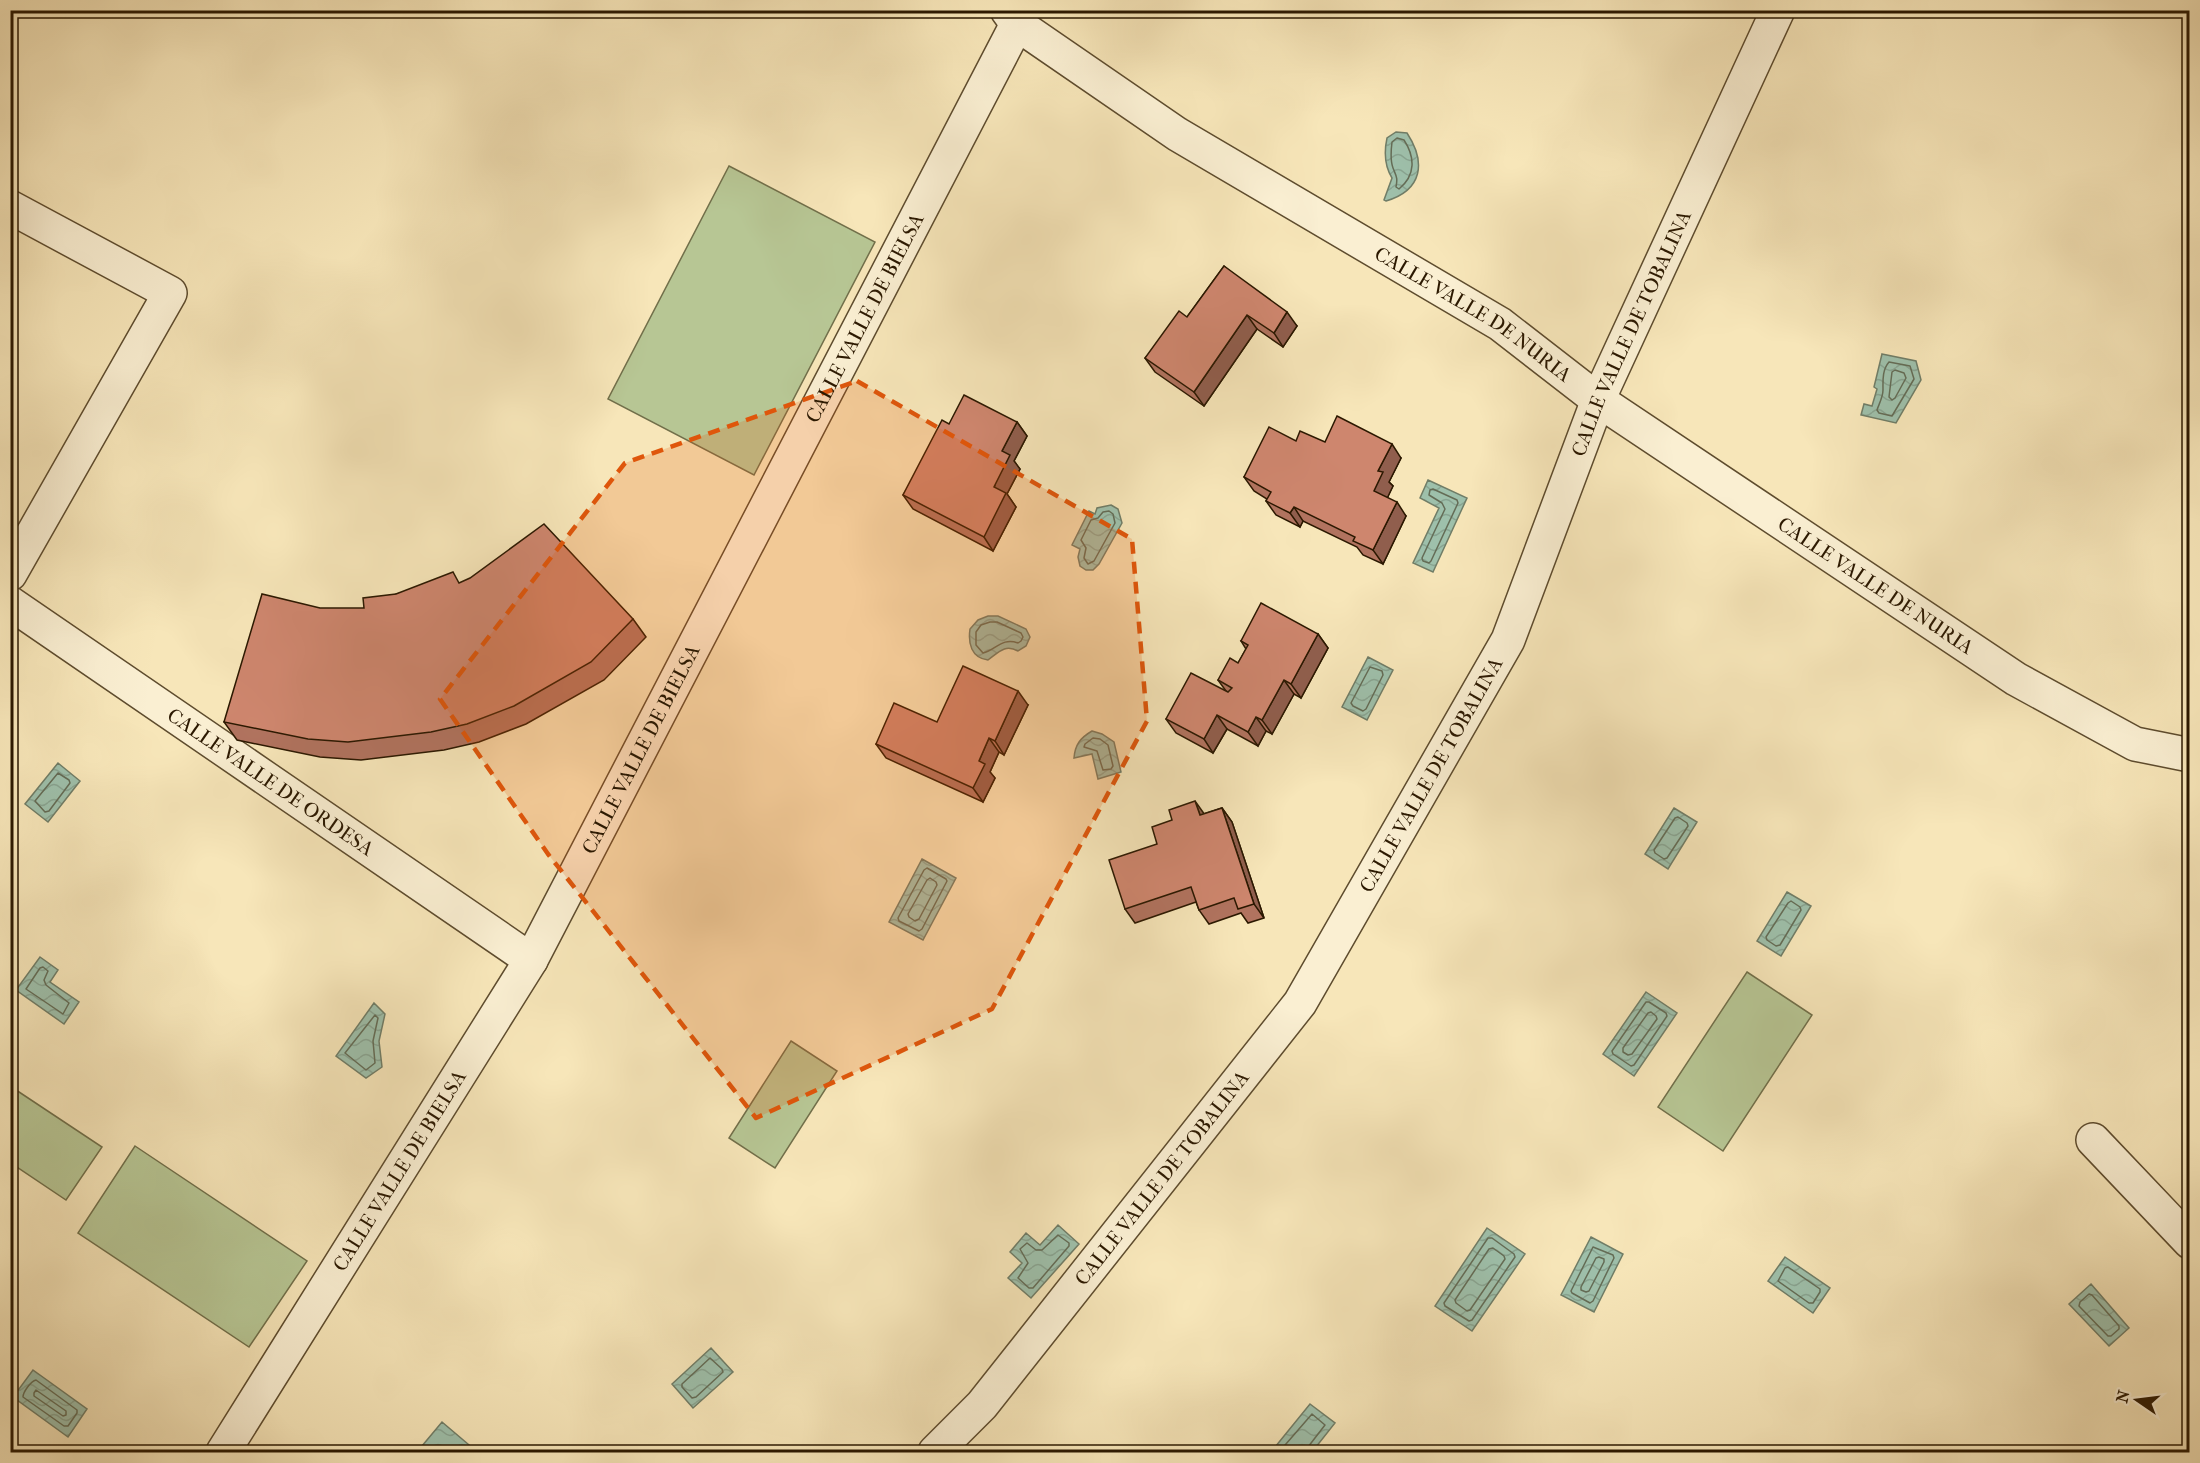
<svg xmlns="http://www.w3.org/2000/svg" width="2200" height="1463" viewBox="0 0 2200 1463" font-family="'IM FELL French Canon',serif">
  <defs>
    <pattern id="water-waves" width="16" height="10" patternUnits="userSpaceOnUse" patternTransform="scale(1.5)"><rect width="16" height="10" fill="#9ec0ab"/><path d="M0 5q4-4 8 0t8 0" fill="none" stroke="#88a491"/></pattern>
  </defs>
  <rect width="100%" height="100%" fill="#f7e6b9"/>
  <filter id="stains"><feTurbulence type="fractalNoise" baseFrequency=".00333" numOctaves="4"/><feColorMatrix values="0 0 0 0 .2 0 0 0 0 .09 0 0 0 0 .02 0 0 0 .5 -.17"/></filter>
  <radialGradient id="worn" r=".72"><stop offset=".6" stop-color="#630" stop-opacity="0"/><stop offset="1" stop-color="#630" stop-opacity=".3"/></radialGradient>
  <path fill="#b7c694" stroke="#716f4a" stroke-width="1.5" d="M729,166l146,76 -121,233 -146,-76z
    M1747,972l65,43 -89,136 -65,-44z
    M791,1041l46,30 -62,97 -46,-30z
    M10,1086l92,61 -36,53 -55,-37z
    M135,1146l172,115 -58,86 -171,-114z"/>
  <path fill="url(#water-waves)" stroke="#707d67" stroke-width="1.5" d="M1396,132l11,1c19,29 16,57 -21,68l-2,-1 8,-22c-8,-13 -8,-26 -5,-40z
    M1882,354l34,7 5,19 -25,43 -35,-8 3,-11 8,2 5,-17 -3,-2z
    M1428,480l39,18 -34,74 -20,-9 26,-55 -19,-10z
    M1111,505l7,4 4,14 -23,41 -6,6h-7l-6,-4 -2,-9 2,-8 -8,-4 17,-34 6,3 2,-6z
    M988,616h10l28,13 4,8 -4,9 -8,5c-13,-7 -19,1 -30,9 -17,-2 -20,-17 -18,-31l8,-9z
    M1368,657l25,13 -26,50 -25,-13z
    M1092,731l10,3 12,8 7,30 -23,7 -6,-25 -18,4c1,-13 6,-20 18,-27z
    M58,763l22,18 -32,41 -23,-18z
    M1674,808l23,14 -29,47 -23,-15z
    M922,859l34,19 -33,62 -34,-18z
    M1787,892l24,14 -30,50 -24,-15z
    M40,957l18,13 -8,12 29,20 -15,22 -48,-34z
    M1646,992l31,21 -43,63 -31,-22z
    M374,1003l11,11 -6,27 3,26 -16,11 -30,-22z
    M1058,1225l21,19 -48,54 -23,-20 14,-15 -12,-11 16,-19 14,12z
    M1487,1228l38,26 -53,77 -37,-25z
    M1591,1237l32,17 -29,58 -33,-17z
    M1785,1257l45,31 -17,25 -45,-32z
    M2091,1284l38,44 -20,18 -40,-42z
    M711,1348l22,24 -40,36 -21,-24z
    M33,1370l54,39 -19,28 -55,-40z
    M1310,1404l25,19 -23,29h-41z
    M442,1422l33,28 -2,2h-44l-7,-6z"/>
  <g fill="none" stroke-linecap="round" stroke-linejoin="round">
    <path stroke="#646c56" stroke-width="1.5" d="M1397,138l7,2c11,17 12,35 -5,49l-3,-2c2,-10 0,-11 -3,-19 -3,-8 -2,-18 -1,-26z
      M1889,362l21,4 4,13 -22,37 -13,-3 -2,-3c2,-6 6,-13 6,-20 0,-9 -1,-20 6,-28z
      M1895,370l9,3 2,5 -11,20 -3,2 -3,-3 3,-25z
      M1433,489l24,11 1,3 -27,58 -2,2 -6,-2 -1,-3 23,-49 -3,-6 -13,-8 1,-5z
      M1109,511l4,3 2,9 -21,38 -6,3 -4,-6 2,-10 -5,-8 10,-20 7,-2 5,-6z
      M990,622h7l24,11 2,4 -2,4 -3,2c-16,-6 -22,7 -35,10l-7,-8v-13l5,-7z
      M1370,667l12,4 1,4 -17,34 -3,2 -10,-5 -2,-3z
      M1093,738l7,1 8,6 5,21 -2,3 -8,1 -6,-19 -13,-4 1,-3z
      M58,773l11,7 1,3 -21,28 -4,1 -10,-11z
      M1678,817l9,6 1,3 -21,32 -3,1 -9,-6 -1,-3 21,-32z
      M927,868l19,11 1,2 -25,48 -3,2 -20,-10 -1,-3 26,-48z
      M930,878l6,4 1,3 -18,34 -4,2 -6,-4 -1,-3 19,-34z
      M1791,901l9,6 1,3 -21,35 -4,1 -9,-6 -1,-3 22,-34z
      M43,967l5,4 -4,9 2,5 23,18 -6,11 -37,-25 14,-21z
      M1646,1002h3l17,11 1,3 -33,49 -3,1 -18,-12 -1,-3z
      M1651,1012l5,4 1,3 -25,35 -4,1 -5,-3v-4l25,-35z
      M375,1015l3,3 -5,23 2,22 -9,7 -21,-17z
      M1058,1235l11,8v3l-36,42h-4l-11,-10 10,-15 -8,-14 7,-6 9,7h6z
      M1488,1238h4l22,16 1,3 -43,63 -3,1 -24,-15 -1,-3z
      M1593,1247l20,8 1,3 -21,43 -3,2 -18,-10 -1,-2z
      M1493,1248l11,8 1,3 -35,51 -3,1 -11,-8 -1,-3 34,-51z
      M1599,1257l5,2v3l-15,29 -3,1 -5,-2v-3l15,-29z
      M1788,1267l32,22v3l-7,11h-4l-31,-22 7,-13z
      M2089,1294l3,1 27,31v3l-8,7h-3l-29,-30 1,-4z
      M710,1358l12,11 1,3 -27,25 -4,1 -10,-11v-3z
      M36,1380l41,30v3l-9,13h-4l-41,-29c0,-5 8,-16 13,-17z
      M36,1390l30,21v4l-3,1 -29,-20v-3z
      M1279,1452l33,-38 13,11 -17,22v5"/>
    <g stroke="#5e4c2e" stroke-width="36">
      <g id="minor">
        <path id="s1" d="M1007,10l10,14 160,110 323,190 98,76 418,279 119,65 55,11"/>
        <path d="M10,207l160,86 -160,281"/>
        <path id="s2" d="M10,603l521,357"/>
        <path d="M2093,1140l97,102"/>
        <path id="s3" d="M223,1452l308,-492 486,-936"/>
        <path id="s4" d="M935,1452l47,-47 318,-402 208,-363 90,-240 180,-390"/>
      </g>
    </g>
    <use href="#minor" stroke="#faefd2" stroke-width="33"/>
  </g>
  <path fill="#b1735f" stroke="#2b1800" stroke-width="1.5" d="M1224,266l73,60 -14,21 -26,-18 -53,77 -49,-34 -10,-14 42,-41z
    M1017,422l10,14 -13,25 6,8 -13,25 9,13 -23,44 -80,-42 -10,-14 46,-71z
    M1296,441l29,1 76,16 -12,24 4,4 -6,12 19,18 -23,48 -20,-9 -6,-8 -54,-26 -3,6 -24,-12 -10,-14 1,-2 -13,-8 -10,-14z
    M460,583l173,36 13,18 -42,43 -78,44 -47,18 -35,8 -83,10 -41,-3 -83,-17 -13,-18 140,-114 32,-14z
    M1318,634l10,14 -27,50 -7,-4 -22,40 -6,-3 -8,15 -31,-17 -14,24 -37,-20 -10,-14 60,-28 -8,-11 20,-17 8,-14 -5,-8z
    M1028,705l-24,50 -5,-3 -9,20 5,6 -12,24 -97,-44 -10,-14 61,-22z
    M1222,808l10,14 32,96 -16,5 -7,-10 -32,11 -10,-14 -3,-8 -61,21 -10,-14 32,-65 47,-30z"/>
  <path fill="#905e4d" stroke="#2b1800" stroke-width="1.5" d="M1287,312l10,14 -14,21 -9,-14z
    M1247,315l10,14 -53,77 -10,-14z
    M1017,422l10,14 -13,25 6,8 -13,25 9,13 -23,44 -9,-14 18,-86z
    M1392,444l9,14 -12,24 4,4 -9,19 -10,-14 4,-20z
    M1397,502l9,14 -23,48 -10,-14z
    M1294,507l9,14 -3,6 -10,-14z
    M1318,634l10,14 -27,50 -10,-14z
    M1284,680l10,14 -22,40 -10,-14z
    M1018,691l10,14 -24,50 -9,-14z
    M1217,715l10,14 -14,24 -9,-14z
    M1256,717l10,14 -8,15 -10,-14z
    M989,738l10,14 -9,20 5,6 -12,24 -10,-14 6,-27z
    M1195,801l10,14h-5z
    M1222,808l10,14 32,96 -10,-14z"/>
  <path fill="#ce866e" stroke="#2b1800" stroke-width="1.5" d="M1224,266l63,46 -13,21 -27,-18 -53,77 -49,-34 34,-47 8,6z
    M964,395l53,27 -15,29 8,4 -16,32 12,6 -22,44 -81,-42 39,-75 7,4z
    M1337,416l55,28 -14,27 5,1 -9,19 23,11 -24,48 -20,-9 2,-4 -61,-30 -4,6 -24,-12 5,-9 -27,-15 25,-50 27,14 4,-10 25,11z
    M544,524l89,95 -42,43 -77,44 -47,18 -36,8 -83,10 -40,-3 -84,-17 38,-128 58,14h44l-1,-10 33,-4 57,-22 6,11 11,-5z
    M1261,603l57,31 -27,50 -7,-4 -22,40 -6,-3 -8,15 -31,-17 -13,24 -38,-20 25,-46 37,19 4,-4 -14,-8 12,-22 8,5 10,-18 -7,-4z
    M963,666l55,25 -23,50 -6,-3 -10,23 6,3 -12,24 -97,-44 18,-41 43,19z
    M1195,801l5,14 22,-7 32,96 -16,5 -4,-11 -35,12 -8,-23 -66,22 -16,-49 48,-16 -5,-17 20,-7 -3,-10z"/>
  <path fill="#df560b" fill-opacity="0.2" stroke="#df560b" stroke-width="4.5" stroke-dasharray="12 8" stroke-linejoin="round" d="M857,381l275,158 15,182 -155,288 -236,109 -208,-264 -108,-155 185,-236z"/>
  <g text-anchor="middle" stroke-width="6" stroke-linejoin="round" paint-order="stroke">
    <g font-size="20" fill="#2b1800" stroke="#faefd2">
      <text dy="7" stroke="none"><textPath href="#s1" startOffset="558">CALLE VALLE DE NURIA</textPath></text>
      <text dy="7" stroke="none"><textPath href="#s3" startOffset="1304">CALLE VALLE DE BIELSA</textPath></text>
      <text dy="7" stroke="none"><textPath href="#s4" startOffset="1328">CALLE VALLE DE TOBALINA</textPath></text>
      <text dy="7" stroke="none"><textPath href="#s1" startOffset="1044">CALLE VALLE DE NURIA</textPath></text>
      <text dy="7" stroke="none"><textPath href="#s3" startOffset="818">CALLE VALLE DE BIELSA</textPath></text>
      <text dy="7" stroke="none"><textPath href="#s4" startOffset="842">CALLE VALLE DE TOBALINA</textPath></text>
      <text dy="7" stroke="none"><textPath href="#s2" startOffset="316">CALLE VALLE DE ORDESA</textPath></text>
      <text dy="7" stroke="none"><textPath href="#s3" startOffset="332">CALLE VALLE DE BIELSA</textPath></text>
      <text dy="7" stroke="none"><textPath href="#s4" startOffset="356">CALLE VALLE DE TOBALINA</textPath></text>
    </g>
  </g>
  <rect width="2200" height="1463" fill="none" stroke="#f7e6b9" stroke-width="36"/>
  <rect x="12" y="12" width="2176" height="1439" fill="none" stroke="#2b1800" stroke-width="3"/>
  <rect x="18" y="18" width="2164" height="1427" fill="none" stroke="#2b1800" stroke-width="1.5"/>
  <g transform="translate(2137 1400) rotate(284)" stroke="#faefd2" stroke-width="4.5" paint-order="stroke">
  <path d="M0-4.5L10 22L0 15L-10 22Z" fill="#2b1800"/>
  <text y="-9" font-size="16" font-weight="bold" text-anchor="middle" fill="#2b1800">N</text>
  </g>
  <rect width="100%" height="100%" filter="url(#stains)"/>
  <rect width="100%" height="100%" fill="url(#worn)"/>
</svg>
